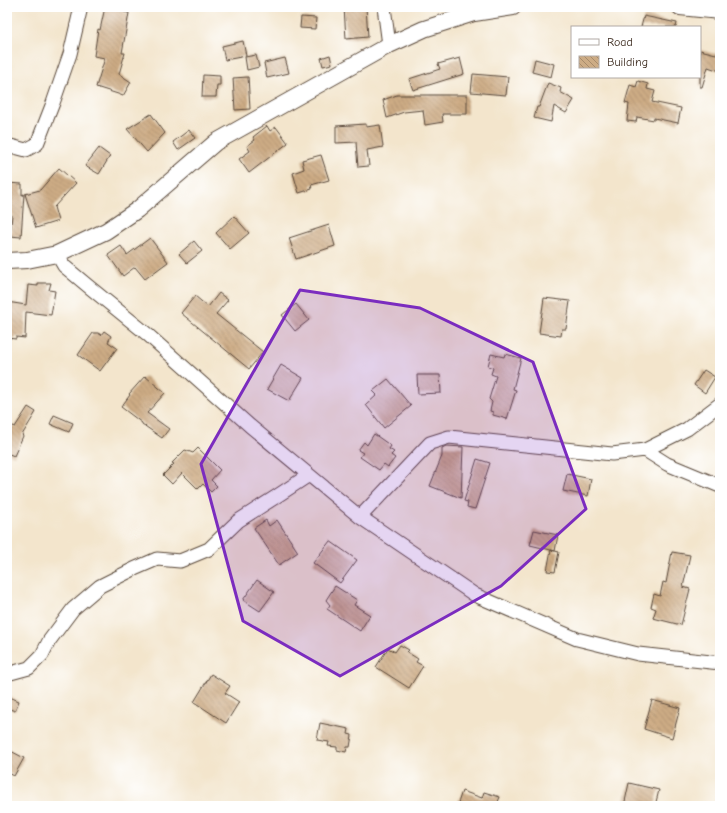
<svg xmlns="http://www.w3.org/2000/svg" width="727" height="813" viewBox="0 0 727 813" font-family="'Comic Neue',sans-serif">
  <defs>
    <pattern id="building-back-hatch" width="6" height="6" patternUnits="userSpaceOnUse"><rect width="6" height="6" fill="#cdac85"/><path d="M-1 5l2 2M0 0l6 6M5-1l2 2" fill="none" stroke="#a88c6c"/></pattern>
  </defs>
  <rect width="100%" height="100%" fill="#fff"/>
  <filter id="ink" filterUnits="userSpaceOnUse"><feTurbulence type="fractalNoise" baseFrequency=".025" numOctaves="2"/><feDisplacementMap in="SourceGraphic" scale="8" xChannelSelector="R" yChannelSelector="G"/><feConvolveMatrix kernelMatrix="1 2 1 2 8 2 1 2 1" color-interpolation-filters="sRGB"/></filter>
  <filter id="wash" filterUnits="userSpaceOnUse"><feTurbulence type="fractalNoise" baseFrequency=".012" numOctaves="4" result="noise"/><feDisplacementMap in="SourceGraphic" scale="16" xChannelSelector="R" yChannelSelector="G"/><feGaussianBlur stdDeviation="0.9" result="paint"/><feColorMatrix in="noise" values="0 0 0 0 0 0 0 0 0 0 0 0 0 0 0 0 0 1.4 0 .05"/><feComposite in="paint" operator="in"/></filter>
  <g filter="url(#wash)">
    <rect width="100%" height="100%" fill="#f3e5cc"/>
    <g id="blocks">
      <path fill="url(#building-back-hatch)" d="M105,7h20l-1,5 5,1 -7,40h3l-6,21 12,8 -8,14 -5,-2 -22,-7 9,-29 -11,-2 4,-27 2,1z
        M344,7h22l2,30 -22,2z
        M644,16l33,7 -1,4h-35z
        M301,17l15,1 -1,11 -15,-1z
        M243,41l3,15 -21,4 -3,-14z
        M700,50l20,5v16l-12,-4 -6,20h-2z
        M256,55l3,12 -12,3 -2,-13z
        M330,55l2,9 -9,2 -2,-8z
        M285,58l4,15 -22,5 -3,-15z
        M460,58l4,16 -51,16 -4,-11 31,-10 -2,-5z
        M535,59l19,5 -3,13 -19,-5z
        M473,74l35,3 -2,18 -35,-3z
        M203,75l17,1v9h-3l-1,12h-14z
        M248,77l2,32 -15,1 -2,-32z
        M638,81l10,3 -1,5 8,2 -3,11 29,6 -3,15 -24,-5v2l-17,-3 -1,5 -9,-1 2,-17 -4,-1 5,-18 6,2z
        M548,83l13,5 -1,4 14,8 -8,13 -12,-7 -3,16 -17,-4 3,-11h2z
        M397,95h70v19h-25l1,8 -18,3 -2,-15 -19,2 -17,6 -4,-18z
        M151,114l14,19 -18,19 -20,-23z
        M366,124v3l14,-2 3,22 -16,3 2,16 -11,1 -2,-25 -20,1v-17z
        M267,126l3,5 6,-4 12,16 -39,30 -10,-14 11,-8 -3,-5 8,-6 -2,-3z
        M189,130l6,8 -17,12 -5,-8z
        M99,148l11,8 -11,18 -14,-8z
        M321,155l8,25 -18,5 1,4 -13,4 -6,-20 11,-4 -2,-9z
        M59,168l17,15 -22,24 4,14 -22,7 -11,-34 15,-4z
        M7,183l15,1v11l2,-1 -3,43 -11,-1 2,-21 -5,-1z
        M234,216l15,17 -19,16 -14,-16z
        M329,225l6,21 -39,13 -7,-21z
        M150,238l18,24 -23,17 -10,-12 -12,9 -15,-21 13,-9 6,9z
        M194,241l8,10 -15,12 -8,-9z
        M38,283h13l-2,7 6,1 -4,24 -25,-3 -1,26 -9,-1v2l-9,-1v-36l19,3 2,-20 10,1z
        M219,293l9,7 -12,14 47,38 -14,17 -68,-56 14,-17 13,11z
        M544,298l26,3 -4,28h-4l-1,7 -22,-3z
        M296,304l13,16 -14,11 -13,-16z
        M104,331l7,5 -3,6 9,6 -17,23 -22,-16 15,-22h5l3,2z
        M491,354l13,3 1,-3 16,4 -8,31 3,1 -9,29 -14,-4v-3l-3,-1 2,-9 -3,-3 7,-23 -5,-2 2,-6 -5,-2z
        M281,365l22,13 -14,23 -22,-12z
        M704,370l11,7 -10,16 -11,-8z
        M417,375h23l1,18 -23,1z
        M145,376l20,17 -18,20 22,16 -7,9 -20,-14v-1l-21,-16 9,-12 -1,-1z
        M388,379l23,27 -27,22 -18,-23 11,-10 -4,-4z
        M28,407l8,5 -14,23 1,1 -9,20 -7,-3v-30l8,4z
        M54,415l19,8 -4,9 -19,-8z
        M374,434l17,12 -2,3 5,3 -3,3 4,3 -7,9 -4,-3 -5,6 -19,-13 3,-4 -5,-3 6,-8 3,3z
        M446,446l17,1 -2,51 -31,-12 12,-30v-8z
        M198,448l22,22 -9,10 6,6 -6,6 -8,-8 -5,5 -16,-16 -10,11 -9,-9 11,-11 -2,-1 13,-13 8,3z
        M477,459l13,4 -15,46 -8,-2 1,-5 -4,-1z
        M567,474l24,5 -3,17 -25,-5z
        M266,520l3,6 8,-6 21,32 -19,13 -25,-37z
        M534,530l24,5 -3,16 -25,-6z
        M330,541l27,19 -17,23 -27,-20z
        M551,550l8,2 -4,20 -8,-1z
        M672,552l18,3 -7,32 7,2 -9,36 -28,-7 3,-9 -5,-2 3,-13 6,2 3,-14 3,1z
        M257,580l17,12 -14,19 -17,-11z
        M335,586l22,14 -3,5 16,10 -10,16 -33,-22 3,-4 -4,-5z
        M400,645l9,5 -2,2 11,7 -2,3 7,4 -14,22 -33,-21 12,-19 7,4z
        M211,674l19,12 -5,7 14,9 -13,21 -32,-21z
        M7,696l12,5 -4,10 -8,-3z
        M652,700l28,8 -8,30 -28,-9z
        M320,723l29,6 -1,5 4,1 -2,12h-3l-1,5 -9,-2v-3l-9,-1 1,-4 -12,-2z
        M7,749l17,9 -10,18 -7,-4z
        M629,783l30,7 -4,16h-31z
        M462,791l20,7 2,-6 16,5 -3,7 3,1v1h-43z"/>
    </g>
  </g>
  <g filter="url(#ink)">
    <use href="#blocks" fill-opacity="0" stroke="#574638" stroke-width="1"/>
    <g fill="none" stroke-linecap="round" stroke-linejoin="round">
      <g stroke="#574638" stroke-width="15">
        <path id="minor" d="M384,7l5,38
          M7,145l19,5 11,-6 16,-41 17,-49 11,-47
          M57,254l7,12 24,20 59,48 103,92 110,91 115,78 102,44 61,15 82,9
          M645,450l22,14 53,22
          M360,517l70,-74 19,-6 163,17 33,-4 42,-21 33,-25
          M7,674l22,-6 13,-13 7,-14 24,-32 27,-23 34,-17 23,-10 23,2 29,-12 29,-28 36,-23 35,-23"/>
      </g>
      <g stroke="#574638" stroke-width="18">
        <path id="tertiary" d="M680,7l40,4
          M7,261l20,-1 30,-6 49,-23 31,-21 79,-68 173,-97 35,-16 50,-16 39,-6"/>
      </g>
      <use href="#minor" stroke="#fff" stroke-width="13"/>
      <use href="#tertiary" stroke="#fff" stroke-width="16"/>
    </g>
  </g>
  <path fill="#7b2cbf" fill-opacity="0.2" stroke="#7b2cbf" stroke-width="3" stroke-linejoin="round" d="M300,290l120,18 113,54 53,147 -85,77 -161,90 -97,-55 -42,-157z"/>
  <rect width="727" height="813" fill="none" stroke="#fff" stroke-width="24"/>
  <rect x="571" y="26" width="130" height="52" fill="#ffffff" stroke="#b1aaa5"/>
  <rect x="579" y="39" width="20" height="6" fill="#ffffff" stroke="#b1aaa5"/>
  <text x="607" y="46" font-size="12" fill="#3b2a1e">Road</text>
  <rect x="579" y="56" width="20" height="12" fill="url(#building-back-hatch)" stroke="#b1aaa5"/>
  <text x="607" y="66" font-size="12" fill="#3b2a1e">Building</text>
</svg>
